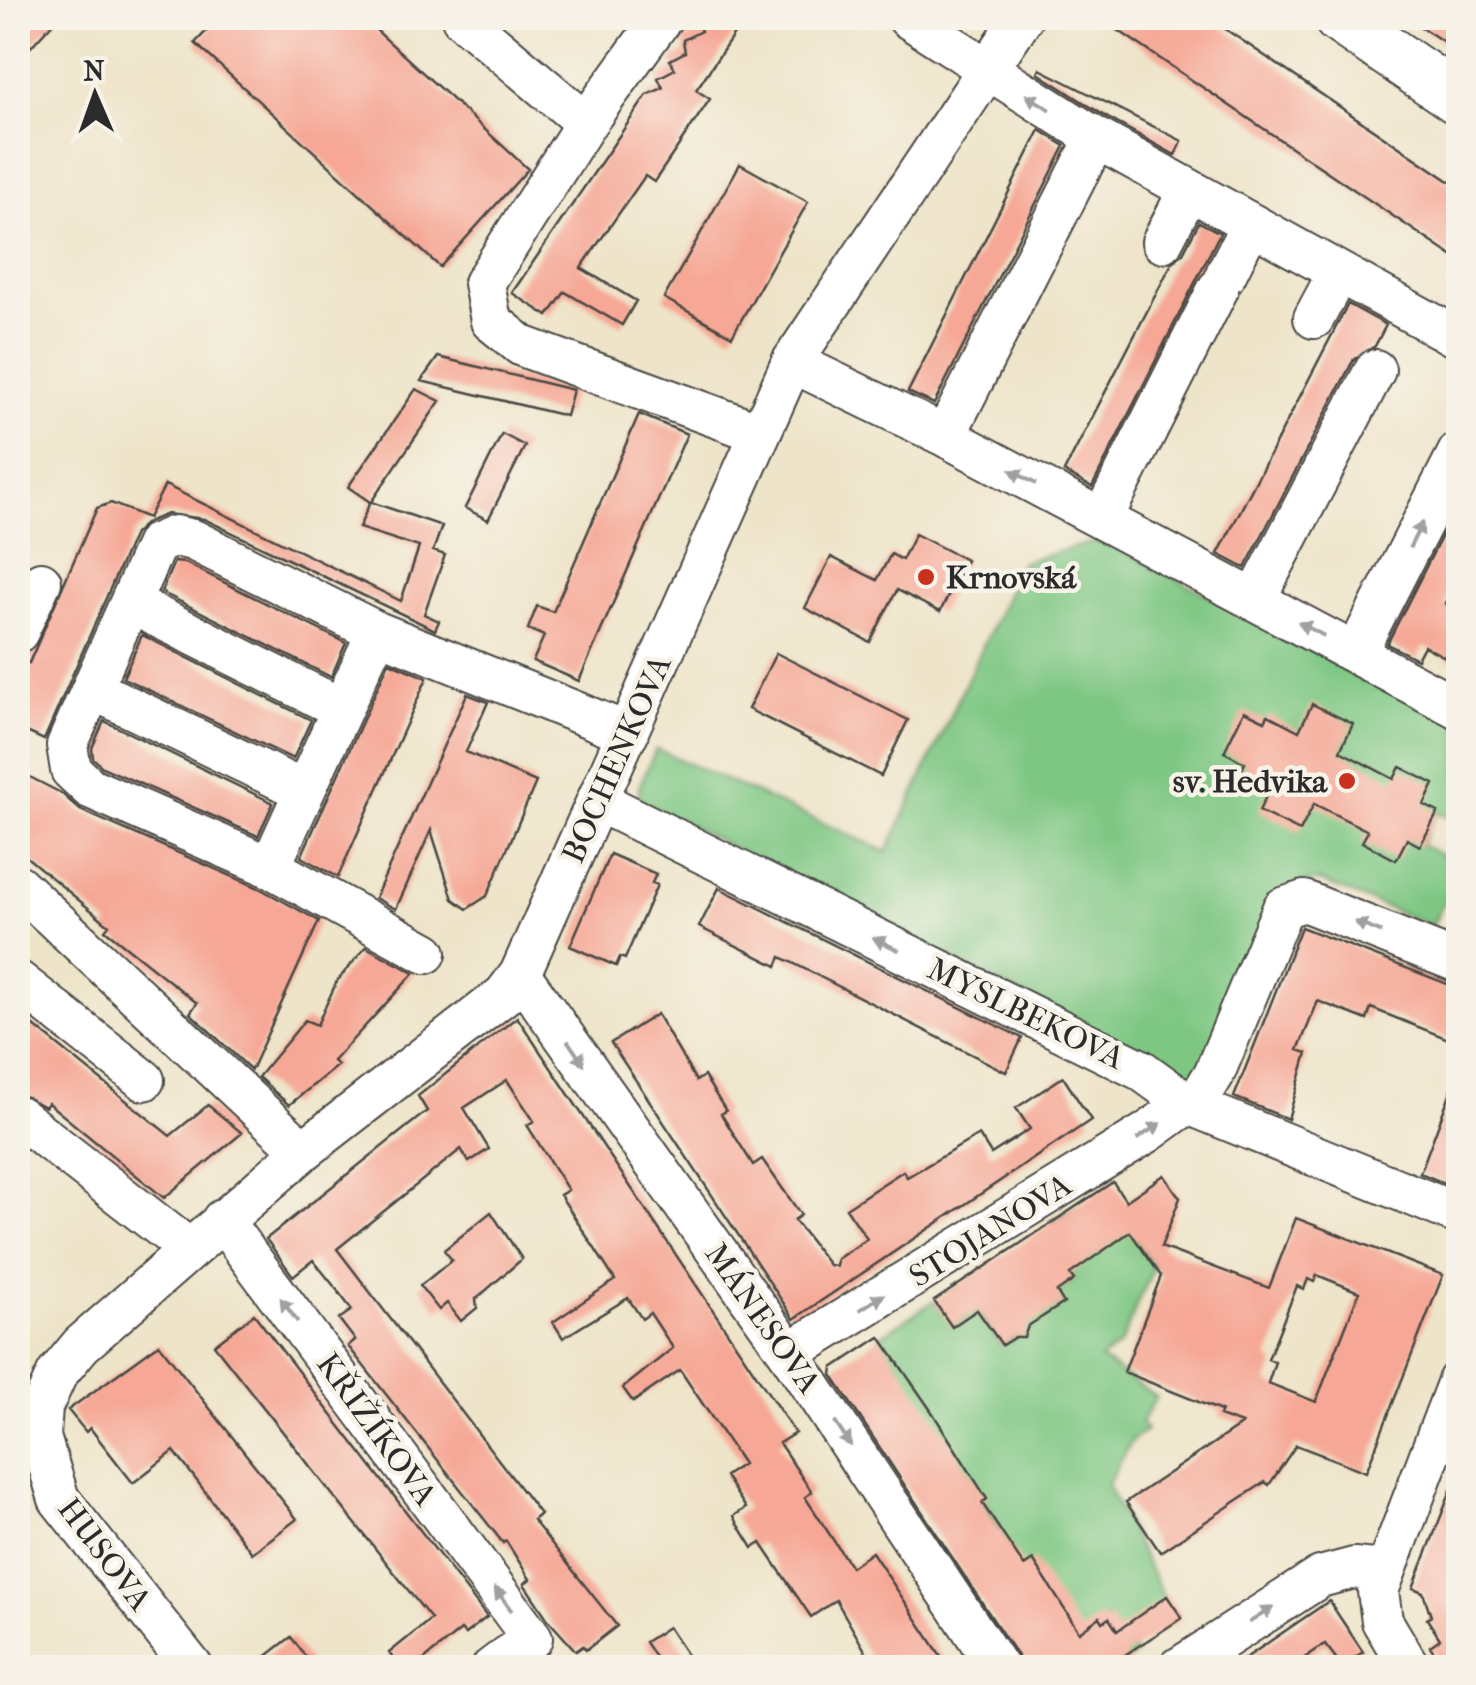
<svg xmlns="http://www.w3.org/2000/svg" width="1476" height="1685" viewBox="0 0 1476 1685" font-family="'IM FELL French Canon',serif">
  <rect width="100%" height="100%" fill="#f7f3e8"/>
  <filter id="ink" filterUnits="userSpaceOnUse"><feTurbulence type="fractalNoise" baseFrequency=".01" numOctaves="2"/><feDisplacementMap in="SourceGraphic" scale="20" xChannelSelector="R" yChannelSelector="G"/><feConvolveMatrix kernelMatrix="1 2 1 2 8 2 1 2 1" color-interpolation-filters="sRGB"/></filter>
  <filter id="wash" filterUnits="userSpaceOnUse"><feTurbulence type="fractalNoise" baseFrequency=".0048" numOctaves="4" result="noise"/><feDisplacementMap in="SourceGraphic" scale="40" xChannelSelector="R" yChannelSelector="G"/><feGaussianBlur stdDeviation="2.25" result="paint"/><feColorMatrix in="noise" values="0 0 0 0 0 0 0 0 0 0 0 0 0 0 0 0 0 1.4 0 .05"/><feComposite in="paint" operator="in"/></filter>
  <g filter="url(#wash)">
    <rect width="100%" height="100%" fill="#eee4c9"/>
    <path fill="#7ec783" stroke="#547957" stroke-width="2.5" d="M1101,540l357,184v98l-21,-10 -16,33 37,18v11l-26,52 -112,-45 -24,2 -99,201 -558,-284v-13l17,-38 231,103 135,-290z
      M1075,1207l13,21h47v12l19,26 -34,79 -20,14 56,38 -15,26 5,7 -13,9 -26,46 57,113 -31,51 3,5 -9,7 -15,-23 6,-4 -10,-15 -47,29c-50,-109 -114,-212 -182,-311l55,-36 19,26 13,-9 -17,-27 10,-6 42,60 23,-11v-6l32,-35 17,-12 -10,-16 -11,-45z"/>
    <g id="blocks">
      <path fill="#f6a795" fill-rule="evenodd" d="M18,18h39l-39,43z
        M219,18h144l165,151 -88,98 -245,-224z
        M694,18h51l-49,72 14,9 -56,83 -9,-6 -64,92 55,33 -14,24 -57,-33 -17,24 -36,-23 135,-198 16,-7 -5,-10 17,-9 -5,-9 15,-8 -2,-12 18,-9z
        M1100,18h109l249,169v73z
        M1407,18h51v33z
        M1040,69l142,72 -7,14 -67,-37 -70,-45z
        M1040,130l25,16 -131,258 -26,-12z
        M740,164l68,38 -76,134 -68,-38z
        M1199,222l21,11 -128,254 -28,-15 108,-209 11,-10z
        M1348,304l38,21 -11,21 -21,13 -109,209 -27,-14z
        M438,357l135,33 -7,26 -145,-35z
        M416,389l24,12 -69,101 71,24 -9,25 12,4 -21,59 15,7 -4,9 -231,-111 -37,-5 -20,8 -13,12 -90,206 -26,-12v-70l11,5 68,-155 14,-5 37,15 17,-33 236,116 18,-54 -60,-19 11,-26 -22,-15z
        M639,414l48,20 -108,247 -46,-20 11,-25 -16,-7 9,-23 16,6z
        M502,434l23,12 -37,74 -23,-12z
        M1458,504v75l-13,25 13,7v53l-34,-18 -7,13 -30,-15z
        M915,534l51,26 -26,52 -43,-22 -27,52 -65,-34 26,-51 46,23 14,-26 11,6z
        M174,562l11,1 161,80 -15,34 -170,-85z
        M142,635l169,85 -18,39 -170,-81z
        M776,653l132,67 -27,56 -133,-67z
        M389,662l38,16 -89,199 -37,-20z
        M467,694l21,8 -22,50 70,30 -49,114 -20,13 -14,-10 -22,-69 -35,79 -21,-11z
        M1312,704l41,20 -13,27 54,28 6,-12 34,17 -10,21 14,7 -18,34 -13,-7 -11,21 -34,-18 6,-11 -54,-27 -14,27 -41,-20 13,-27 -30,-15 3,-6 -21,-11 20,-41 21,10 3,-6 31,16z
        M104,721l169,82 -15,33 -156,-69 -9,-9 -1,-10z
        M18,771l43,22 19,17 179,78 60,33 -68,149 -61,-57 7,-10 -92,-73 4,-5 -91,-75z
        M610,854l46,20 -4,9 5,2 -32,74 -5,-2 -4,9 -46,-20z
        M719,888l303,150 -16,34 -225,-115 -4,9 -78,-39z
        M1301,927l157,61v55l-87,-35 -4,12 -49,-19 -20,49 9,3 -19,66 -54,-22z
        M366,947l48,26 -81,88 5,4 -49,40 -31,-28 47,-57 12,5 20,-44z
        M18,1013l152,123 38,-31 34,28 -78,65 -116,-95 -3,4 -27,-14z
        M657,1014l39,67 8,-5 22,35 -5,3 32,51 9,-6 39,56 -7,5 35,45 7,1 1,-7 30,-20 -21,-31 57,-37 4,6 72,-42 12,19 39,-25 -14,-21 47,-31 28,43 -297,199 -183,-276z
        M517,1017l278,416 -16,10 33,49 -7,5 46,70 21,-15 77,116h-74l-39,-68 -25,17 -50,-74 -8,5 -15,-24 -4,-8 12,-8 -21,-32 18,-12 -63,-94 -47,32 -10,-14 50,-40 -23,-35 -8,6 -14,-21 -65,40 -10,-16 62,-42 -55,-85 8,-5 -41,-65 7,-4 -27,-41 -43,28 25,41 -20,13 -8,-13 -124,100 203,265 -7,6 84,106 -31,24 -3,-4 -7,5 -27,-30 -25,-37 6,-5 -24,-38 -3,2 -155,-197 7,-6 -16,-21 13,-9 -18,-24 -21,-26 -20,16 -27,-37 161,-128 -9,-15z
        M1456,1078h2v111l-38,-16z
        M1164,1175l16,23 -19,49 108,41 27,-70 147,57 -77,197 -70,-27 -27,40 -4,-3 -105,70 -34,-50 116,-78 -23,-8 2,-5 -97,-39 37,-96 -31,-44 -60,42 4,6 -17,12 7,11 -36,23 -4,11h-9l-13,8 -25,-35 -25,17 -18,-26 179,-119 13,19zM1317,1275l42,17 -43,110 -48,-19 7,-21 -7,-3 29,-73 7,3 4,-10 6,3z
        M491,1212l31,47 -46,40 1,9 -16,13 -14,-18 -8,7 -19,-24 32,-26 -8,-10z
        M254,1314l233,303 -22,17 -4,-4 -47,38h-14l-11,-15 42,-34 -217,-274z
        M880,1337l52,75 55,87 -5,4 42,63 9,-6 46,72 21,-15 3,5 6,-4 8,13 50,-35 15,22 -57,37 8,13h-108l-193,-293 1,-7z
        M159,1344l138,175 -45,34 -78,-102 -41,32 -43,-55 -4,4 -18,-22z
        M1457,1475l1,193h-14l-14,-22 10,-7 -13,-20 4,-3 -8,-24 -10,-4z
        M1329,1601l34,51 -21,14 -17,-22 -35,24h-59z
        M668,1627l19,28 -25,13 -17,-26z
        M291,1637l23,31h-63z"/>
    </g>
  </g>
  <g filter="url(#ink)">
    <use href="#blocks" fill-opacity="0" stroke="#484743" stroke-width="2.5"/>
    <g fill="none" stroke-linecap="round" stroke-linejoin="round">
      <g stroke="#484743" stroke-width="44">
        <path id="minor" d="M462,18l124,105
          M662,18l-76,105 -102,160 7,38 31,25 238,87
          M908,18l188,120 362,200
          M1162,242l27,-52
          M1226,274l25,-50
          M1314,318l24,-45
          M792,362l153,74 513,272
          M945,436l151,-298
          M1102,519l116,-230
          M1255,600l120,-230
          M130,603l212,106
          M18,632l23,-50
          M1356,653l102,-200
          M92,689l212,102
          M598,801l543,269 47,34 270,110
          M270,867l-180,-79 -19,-18 -4,-25 89,-201 19,-8 18,4 184,92
          M18,885l285,266
          M426,953l-156,-86 107,-235 251,101
          M520,974l269,379 209,315
          M18,981l126,99
          M18,1116l171,133
          M222,1220l310,418 -40,30
          M789,1353l359,-221 55,-40 11,-18 69,-166 21,-7 154,61
          M193,1668l-134,-169 -19,-62 2,-30 15,-33 24,-29 222,-194 201,-156 16,-21 272,-612 230,-344
          M1179,1668l141,-91 34,-9 29,3
          M1410,1668l-28,-47 -4,-30 80,-210"/>
      </g>
      <g stroke="#484743" stroke-width="54">
        <path id="major" d="M1339,18l119,81"/>
      </g>
      <use href="#minor" stroke="#fff" stroke-width="40"/>
      <use href="#major" stroke="#fff" stroke-width="50"/>
    </g>
    <defs><path id="oneway-solid" d="M-6-.8H1V-3.2L6.5 0L1 3.2V.8H-6Z" transform="scale(2.5)"/></defs>
    <g fill="#a0a0a0">
      <use href="#oneway-solid" transform="translate(1038 102) rotate(-148)"/>
      <use href="#oneway-solid" transform="translate(1023 477) rotate(-152)"/>
      <use href="#oneway-solid" transform="translate(1416 535) rotate(-63)"/>
      <use href="#oneway-solid" transform="translate(1311 629) rotate(-152)"/>
      <use href="#oneway-solid" transform="translate(1368 927) rotate(-158)"/>
      <use href="#oneway-solid" transform="translate(886 944) rotate(-154)"/>
      <use href="#oneway-solid" transform="translate(576 1053) rotate(55)"/>
      <use href="#oneway-solid" transform="translate(1149 1131) rotate(-34)"/>
      <use href="#oneway-solid" transform="translate(872 1302) rotate(-32)"/>
      <use href="#oneway-solid" transform="translate(289 1310) rotate(-126)"/>
      <use href="#oneway-solid" transform="translate(843 1434) rotate(56)"/>
      <use href="#oneway-solid" transform="translate(503 1599) rotate(-126)"/>
      <use href="#oneway-solid" transform="translate(1261 1615) rotate(-33)"/>
    </g>
  </g>
  <g fill="#c8321e" stroke="#f7f3e8" stroke-width="4">
    <circle cx="926" cy="577" r="10"/>
    <circle cx="1347" cy="781" r="10"/>
  </g>
  <g text-anchor="middle" stroke-width="9" stroke-linejoin="round" paint-order="stroke">
    <g font-size="32" font-weight="bold" fill="#2b2b2b" stroke="#f7f3e8" text-anchor="start">
      <text x="946" y="588">Krnovská</text>
      <text x="1327" y="792" text-anchor="end">sv. Hedvika</text>
    </g>
    <g font-size="32" fill="#2b2b2b" stroke="#f7f3e8">
      <text transform="translate(616 759) rotate(-66)" y="11">BOCHENKOVA</text>
      <text transform="translate(1026 1013) rotate(26)" y="11">MYSLBEKOVA</text>
      <text transform="translate(990 1230) rotate(-32)" y="11">STOJANOVA</text>
      <text transform="translate(763 1318) rotate(55)" y="11">MÁNESOVA</text>
      <text transform="translate(377 1429) rotate(54)" y="11">KŘIŽÍKOVA</text>
      <text transform="translate(105 1554) rotate(53)" y="11">HUSOVA</text>
    </g>
  </g>
  <rect width="1476" height="1685" fill="none" stroke="#f7f3e8" stroke-width="60"/>
  <g transform="translate(95 95) rotate(358)" stroke="#f7f3e8" stroke-width="8" paint-order="stroke">
  <path d="M0-8L18 38L0 25L-18 38Z" fill="#2b2b2b"/>
  <text y="-15" font-size="28" font-weight="bold" text-anchor="middle" fill="#2b2b2b">N</text>
  </g>
</svg>
